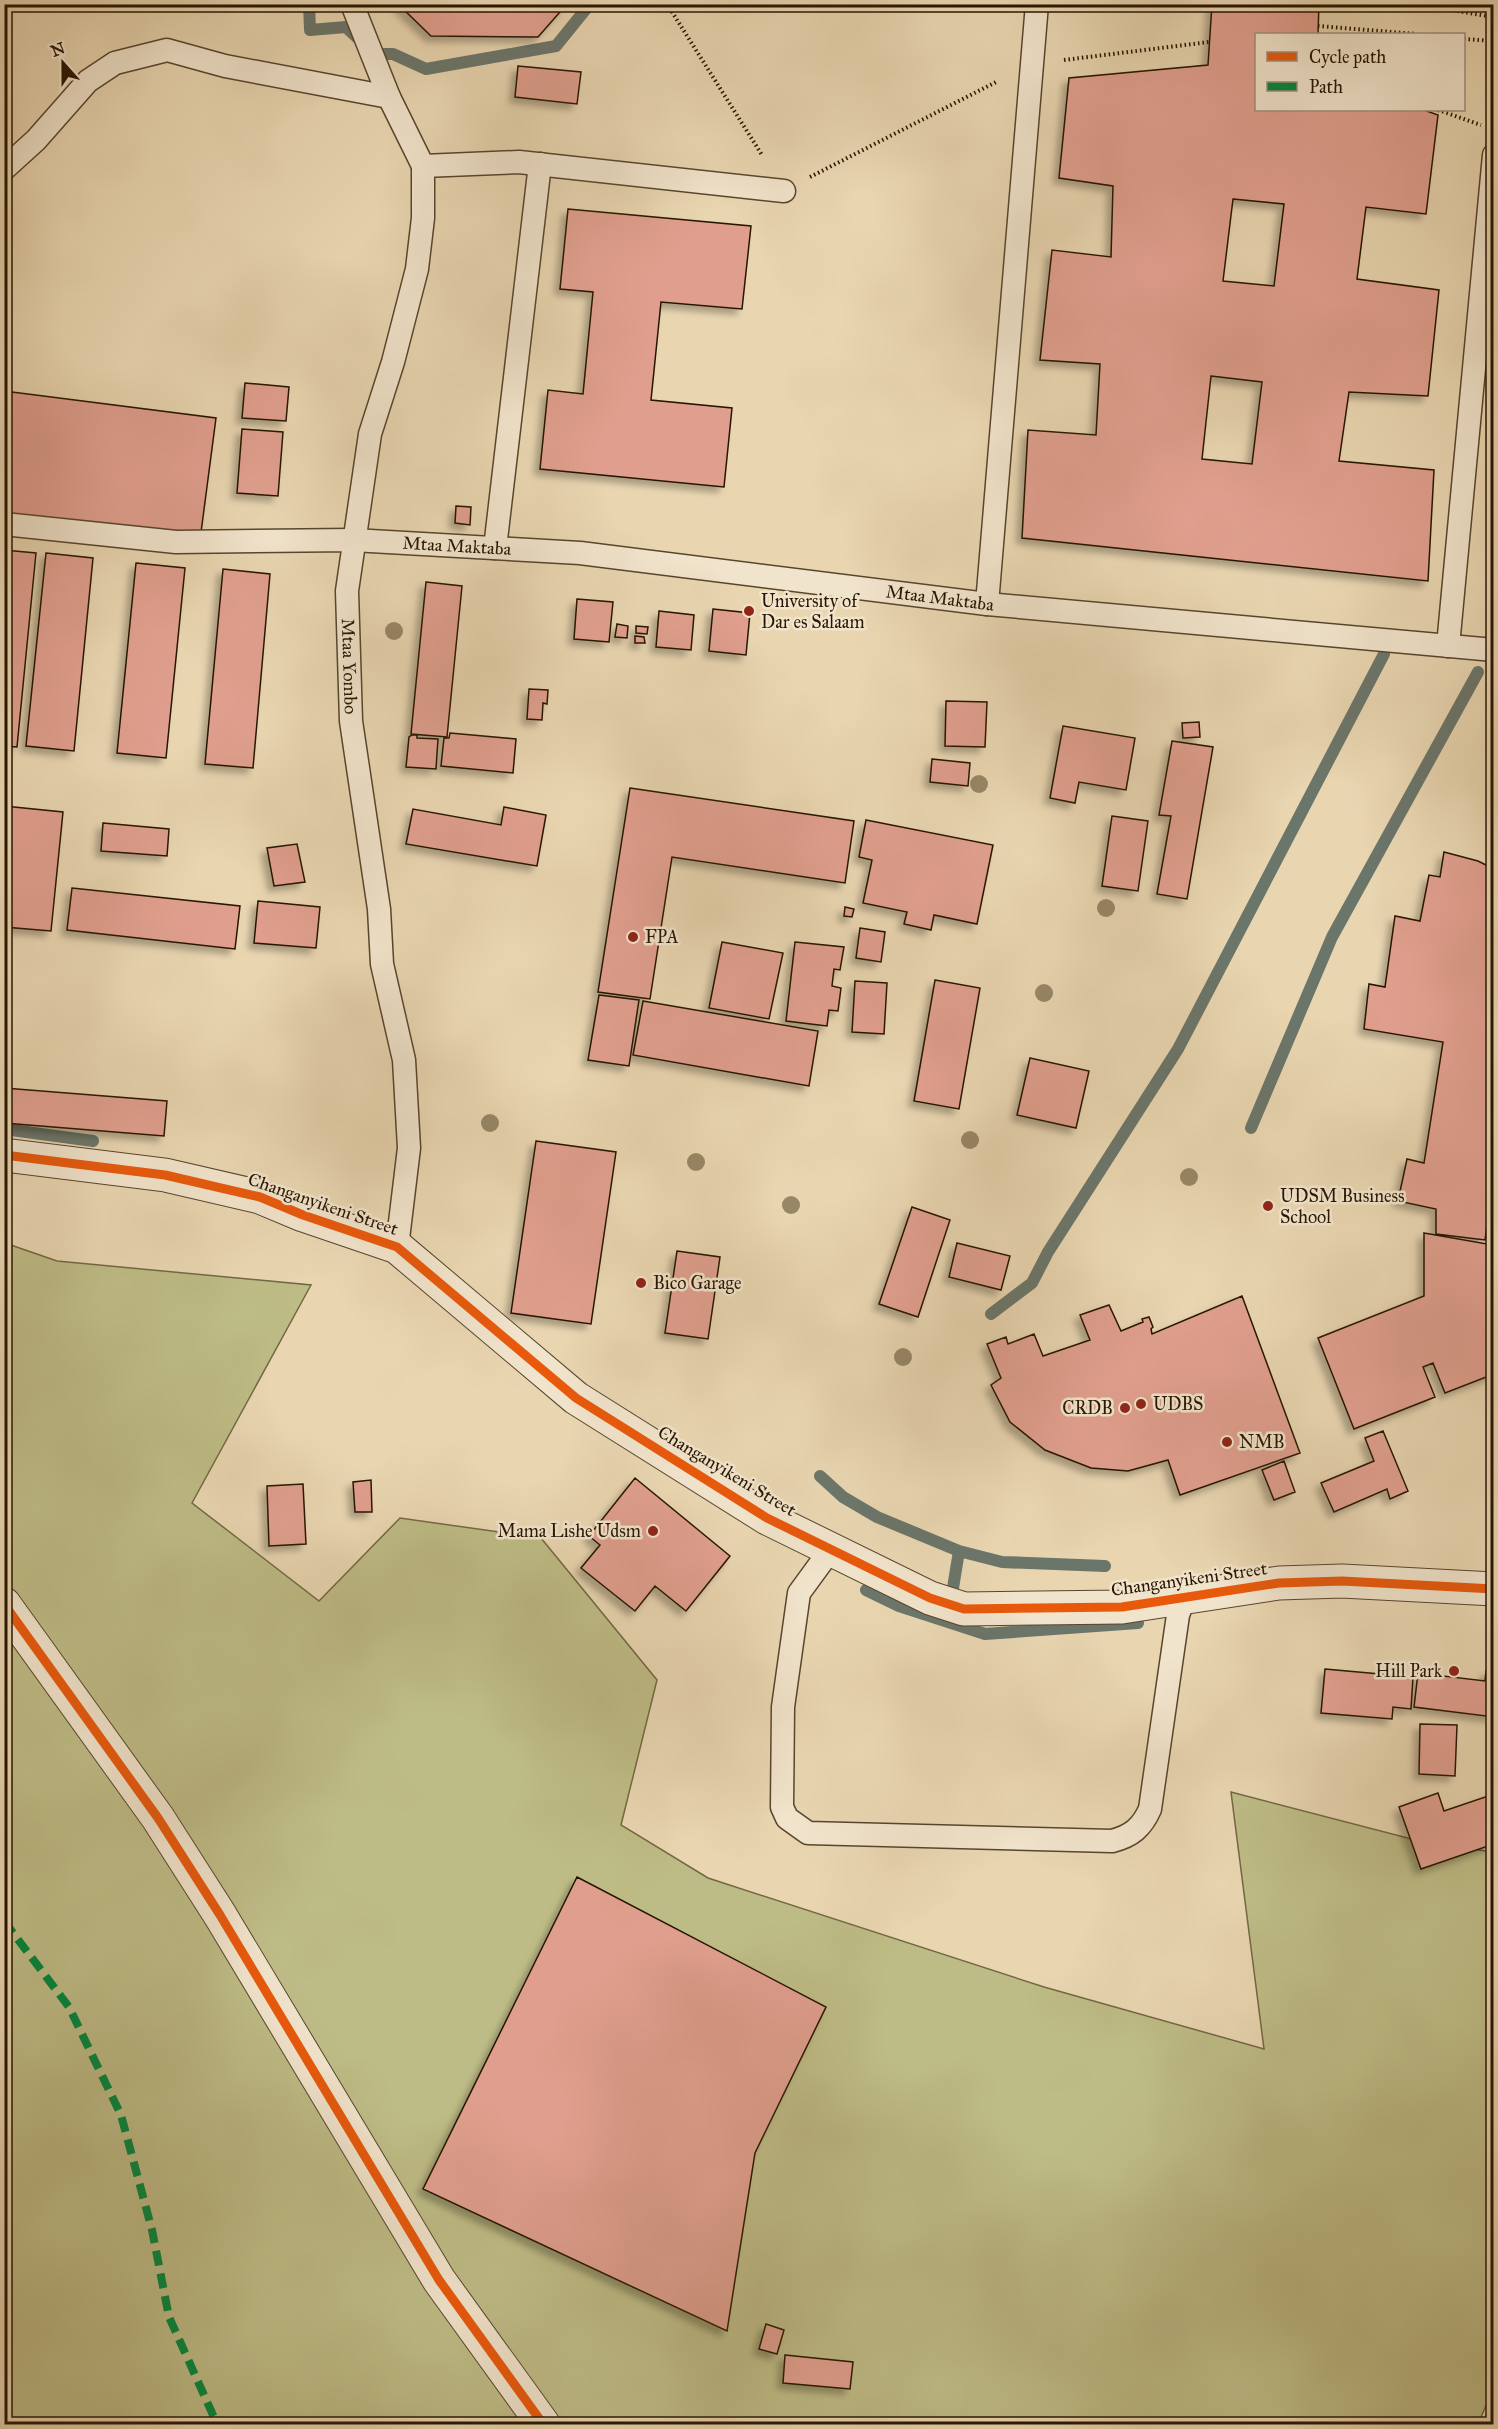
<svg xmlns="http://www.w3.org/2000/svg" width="1498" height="2429" viewBox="0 0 1498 2429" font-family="'IM FELL Great Primer',serif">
  <defs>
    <filter id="shadow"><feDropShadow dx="-5.5" dy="5.5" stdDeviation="3" flood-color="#0004"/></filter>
  </defs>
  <rect width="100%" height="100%" fill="#e9d6b1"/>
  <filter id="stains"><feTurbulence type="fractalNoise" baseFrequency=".00333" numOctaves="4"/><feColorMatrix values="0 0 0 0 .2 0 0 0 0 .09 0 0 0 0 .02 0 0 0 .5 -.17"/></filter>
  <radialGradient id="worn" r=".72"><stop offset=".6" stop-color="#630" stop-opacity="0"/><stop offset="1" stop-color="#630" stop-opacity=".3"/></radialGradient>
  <path fill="#bebc86" stroke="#726843" stroke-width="1.5" d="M5,1243l52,18 254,24 -119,218 127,98 81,-83 141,20 116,142 -36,145 87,53 336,109 220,62 -33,-257 192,50 70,10 1,535 -16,37h-1473z"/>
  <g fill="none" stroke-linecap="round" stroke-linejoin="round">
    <path stroke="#6b766b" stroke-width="12" d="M309,4l1,26 36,-3 29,27h18l33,15 130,-23 34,-42
      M1251,1128l81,-191 146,-265
      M4,1129l89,12
      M991,1314l41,-31 16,-31 130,-203 206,-395
      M820,1476l23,21 34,20 82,34 43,11 103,4
      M953,1588l6,-37
      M866,1590l33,16 86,28 153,-11"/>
  </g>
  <path fill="#e09f8e" stroke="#271500" stroke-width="1.5" fill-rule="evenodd" filter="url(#shadow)" d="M398,4h169l-29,33 -107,-1z
    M1212,4h107l-1,30h-62v76h168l14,5 -12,99 -60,-7 -9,72 82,11 -11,106 -79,-4 -10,69 95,9 -6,111 -406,-43 6,-108 68,5 4,-71 -60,-4 12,-110 59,7 2,-71 -54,-8 10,-100 139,-13zM1233,199l51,5 -10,82 -51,-5zM1211,376l51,6 -10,82 -50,-5z
    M518,66l63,6 -4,32 -62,-7z
    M10,90l-1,16 -5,-1v-14z
    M568,209l183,17 -9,83 -81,-7 -10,98 81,8 -8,79 -184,-18 8,-79 35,4 10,-102 -33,-3z
    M245,383l44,4 -3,34 -44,-3z
    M4,391l212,27 -16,122 -196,-24z
    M242,429l41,3 -5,64 -41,-3z
    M456,506l15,1 -1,18 -15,-2z
    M4,531l7,1 -1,16h-6z
    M4,550l32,3 -19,194 -13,-1z
    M46,553l47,5 -19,193 -48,-5z
    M136,563l49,5 -19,190 -49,-5z
    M223,569l47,5 -17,194 -48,-4z
    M426,582l36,4 -15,151 -36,-3z
    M577,599l36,3 -4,40 -35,-3z
    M713,609l37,4 -4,42 -37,-4z
    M659,611l35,4 -3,35 -35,-3z
    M617,624l11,2 -1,12 -12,-1z
    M636,626l12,1 -1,7 -11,-1z
    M635,636l9,1 1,6h-10z
    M529,689l19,1 -1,14 -4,-1 -1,17 -15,-1z
    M946,701l41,1 -2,45 -40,-1z
    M1199,722l1,15 -17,1 -1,-15z
    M1063,726l72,12 -9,52 -47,-8 -4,21 -25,-5z
    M450,733l66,6 -3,34 -72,-7 3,-28h5z
    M412,735h5v3l21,1 -2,30 -30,-2 3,-30z
    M1172,741l41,6 -26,152 -30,-5 14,-78 -12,-1z
    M932,759l38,4 -2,23 -38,-4z
    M630,788l224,33 -9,62 -173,-26 -22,142 -52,-7z
    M4,806l59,6 -12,119 -47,-4z
    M504,807l42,8 -9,51 -131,-22 7,-35 88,16z
    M1112,816l36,5 -10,70 -36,-5z
    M866,820l127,25 -16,79 -43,-9 -3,15 -27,-6 3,-12 -44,-9 9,-43 -13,-3z
    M103,823l66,6 -2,27 -66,-5z
    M297,844l8,38 -31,4 -7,-38z
    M1444,852l34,9 16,8v349h-6l-3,22 -49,-6v-25l-38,-8 9,-42 17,4 19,-121 -79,-13 5,-45 16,3 10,-71 25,5 9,-46 11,2z
    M72,888l168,18 -5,43 -168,-19z
    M258,901l62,6 -4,41 -62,-5z
    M845,907l9,2 -2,8 -8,-1z
    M860,928l25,4 -4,30 -25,-4z
    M722,942l61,11 -14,66 -60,-11z
    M795,942l49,5 -4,23 -6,-1 -2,17 9,2 -3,23 -9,-1 -2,16 -41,-5z
    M935,980l45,8 -21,121 -45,-8z
    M855,981l32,2 -3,51 -32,-2z
    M599,995l40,5 -10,66 -41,-6z
    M643,1001l175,30 -9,55 -176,-31z
    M1030,1058l59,13 -13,57 -59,-13z
    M4,1088l163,13 -3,35 -160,-13z
    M536,1141l80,11 -25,172 -80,-11z
    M912,1207l38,13 -32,97 -39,-13z
    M1424,1233l69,12 -3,23 4,-1v107l-49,19 -12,-30 -10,4 12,30 -81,32 -36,-91 106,-42z
    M957,1243l53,13 -9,34 -52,-13z
    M677,1251l43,6 -12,82 -43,-6z
    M1242,1296l58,157 -120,42 -12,-35 -40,11 -37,-3 -46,-18 -35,-28 -19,-37 10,-7 -14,-34 19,-7 2,7 26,-10 9,22 47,-16 -10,-25 29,-10 12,26 22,-9 -1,-3 7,-2 4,10 -2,2 1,5z
    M1383,1431l25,60 -18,8 -3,-10 -53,23 -13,-29 53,-22 -9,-23z
    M1284,1461l11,31 -21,8 -12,-30z
    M635,1478l95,78 -44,55 -31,-25 -20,25 -54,-43 19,-23 -11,-9z
    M371,1480l1,32h-17l-2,-30z
    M303,1484l3,60 -37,2 -2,-60z
    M1325,1669l88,8 -2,32 -18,-2 -1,12 -71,-6z
    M1486,1671l8,1v45l-80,-10 4,-34 67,8z
    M1420,1724l37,1 -2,51 -36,-2z
    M1438,1793l6,18 50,-17v50l-73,25 -22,-62z
    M577,1877l249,130 -71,146 -28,178 -304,-142z
    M766,2324l18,6 -7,24 -18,-5z
    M785,2355l68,7 -3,27 -67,-6z"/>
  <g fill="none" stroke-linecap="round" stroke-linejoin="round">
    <g stroke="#58452c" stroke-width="25">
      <g id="service">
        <path id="s1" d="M352,4l37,93 34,69v52l-6,51 -24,93 -23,72 -23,157 4,130 28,188 3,55 22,96 5,88 -12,99"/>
        <path d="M423,166l96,-4 265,29"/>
        <path d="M4,169l32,-29 52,-59 27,-18 52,-13 58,16 164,31"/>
        <path id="s2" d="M4,524l172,18 177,-2 227,13 407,51 507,46"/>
        <path d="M495,548l45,-384"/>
        <path d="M987,604l50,-600"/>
        <path d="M1448,646l46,-491"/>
        <path d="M836,1551l-10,5 -27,37 -16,114 -1,100 5,11 21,15 304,8c20,-5 30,-14 38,-32l28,-194 6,-17"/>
      </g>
    </g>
    <g stroke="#58452c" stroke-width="35">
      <path id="minor" d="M4,1155l161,20 95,22 43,18 94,32 179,151 191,120 163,80 34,11 158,-2 157,-24 63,-2 152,8
        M4,1604l154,214 62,97 219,365 104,144"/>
    </g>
    <path stroke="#271500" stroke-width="4" stroke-dasharray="1.5 3" stroke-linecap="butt" d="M667,4l95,151
      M1413,4l81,13
      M1318,26l99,8
      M1464,39l30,2
      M1064,60l145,-18
      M1438,110l43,15
      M810,177l188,-96"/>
    <use href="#service" stroke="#f1e4cc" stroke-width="22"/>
    <use href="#minor" stroke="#f1e4cc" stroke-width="33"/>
    <path stroke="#00873e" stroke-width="8" stroke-dasharray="15 8" stroke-linecap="butt" d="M4,1921l65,86 52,108 31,115 17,87 48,107"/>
    <g stroke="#f1e4cc" stroke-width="13">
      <path id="cycleway" d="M4,1155l161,20 95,22 43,18 94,32 179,151 191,120 163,80 34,11 158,-2 157,-24 63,-2 152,8
        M4,1604l154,214 62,97 219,365 104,144"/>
    </g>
    <use href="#cycleway" stroke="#e8590c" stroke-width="9"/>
  </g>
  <g fill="#978766">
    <circle cx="394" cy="631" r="9"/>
    <circle cx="979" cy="784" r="9"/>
    <circle cx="1106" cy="908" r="9"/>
    <circle cx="1044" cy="993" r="9"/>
    <circle cx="490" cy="1123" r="9"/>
    <circle cx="970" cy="1140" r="9"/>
    <circle cx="696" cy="1162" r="9"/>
    <circle cx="1189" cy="1177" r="9"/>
    <circle cx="791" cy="1205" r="9"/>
    <circle cx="903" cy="1357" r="9"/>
  </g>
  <g fill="#8f2418" stroke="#f1e4cc" stroke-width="2">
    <circle cx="749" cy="611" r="6"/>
    <circle cx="633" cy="937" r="6"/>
    <circle cx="1268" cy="1206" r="6"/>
    <circle cx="641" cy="1283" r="6"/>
    <circle cx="1141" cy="1404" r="6"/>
    <circle cx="1125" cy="1408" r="6"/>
    <circle cx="1227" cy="1442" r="6"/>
    <circle cx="653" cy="1531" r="6"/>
    <circle cx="1454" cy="1671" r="6"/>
  </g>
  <g text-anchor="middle" stroke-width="5" stroke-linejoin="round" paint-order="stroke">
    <g font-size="18" fill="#271500" stroke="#f1e4cc">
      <text dy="6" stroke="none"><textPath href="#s2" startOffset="454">Mtaa Maktaba</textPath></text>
      <text dy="6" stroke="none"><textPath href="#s2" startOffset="940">Mtaa Maktaba</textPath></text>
      <text dy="6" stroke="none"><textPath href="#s1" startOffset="686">Mtaa Yombo</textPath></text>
      <text transform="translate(323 1204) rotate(19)" y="6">Changanyikeni Street</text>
      <text transform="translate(727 1471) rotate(31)" y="6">Changanyikeni Street</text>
      <text transform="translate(1189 1579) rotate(-8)" y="6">Changanyikeni Street</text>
    </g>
    <g font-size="18" fill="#271500" stroke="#f1e4cc" text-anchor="start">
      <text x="761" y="607">University of<tspan x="761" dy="21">Dar es Salaam</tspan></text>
      <text x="645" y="943">FPA</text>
      <text x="1280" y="1202">UDSM Business<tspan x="1280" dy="21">School</tspan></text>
      <text x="653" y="1289">Bico Garage</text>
      <text x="1153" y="1410">UDBS</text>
      <text x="1113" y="1414" text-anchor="end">CRDB</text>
      <text x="1239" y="1448">NMB</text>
      <text x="641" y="1537" text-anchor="end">Mama Lishe Udsm</text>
      <text x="1442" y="1677" text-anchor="end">Hill Park</text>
    </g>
  </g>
  <rect width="1498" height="2429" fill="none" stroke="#e9d6b1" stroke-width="24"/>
  <rect x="6" y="6" width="1486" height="2417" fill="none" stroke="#271500" stroke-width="3"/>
  <rect x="12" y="12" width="1474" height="2405" fill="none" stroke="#271500" stroke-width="1.5"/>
  <rect x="1255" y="33" width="210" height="78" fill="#f1e4cc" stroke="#a0917a" stroke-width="1.5"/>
  <rect x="1267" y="52" width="30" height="9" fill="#e8590c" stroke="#a0917a" stroke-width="1.5"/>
  <text x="1309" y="63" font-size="18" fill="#271500">Cycle path</text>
  <rect x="1267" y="82" width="30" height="9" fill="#00873e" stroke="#a0917a" stroke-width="1.5"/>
  <text x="1309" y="93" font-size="18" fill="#271500">Path</text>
  <g transform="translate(63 63) rotate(339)" stroke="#f1e4cc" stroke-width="4.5" paint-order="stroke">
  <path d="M0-4.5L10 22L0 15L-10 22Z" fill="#271500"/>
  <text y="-9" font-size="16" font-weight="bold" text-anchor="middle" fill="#271500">N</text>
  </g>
  <rect width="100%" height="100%" filter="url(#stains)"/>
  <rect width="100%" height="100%" fill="url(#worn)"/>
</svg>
